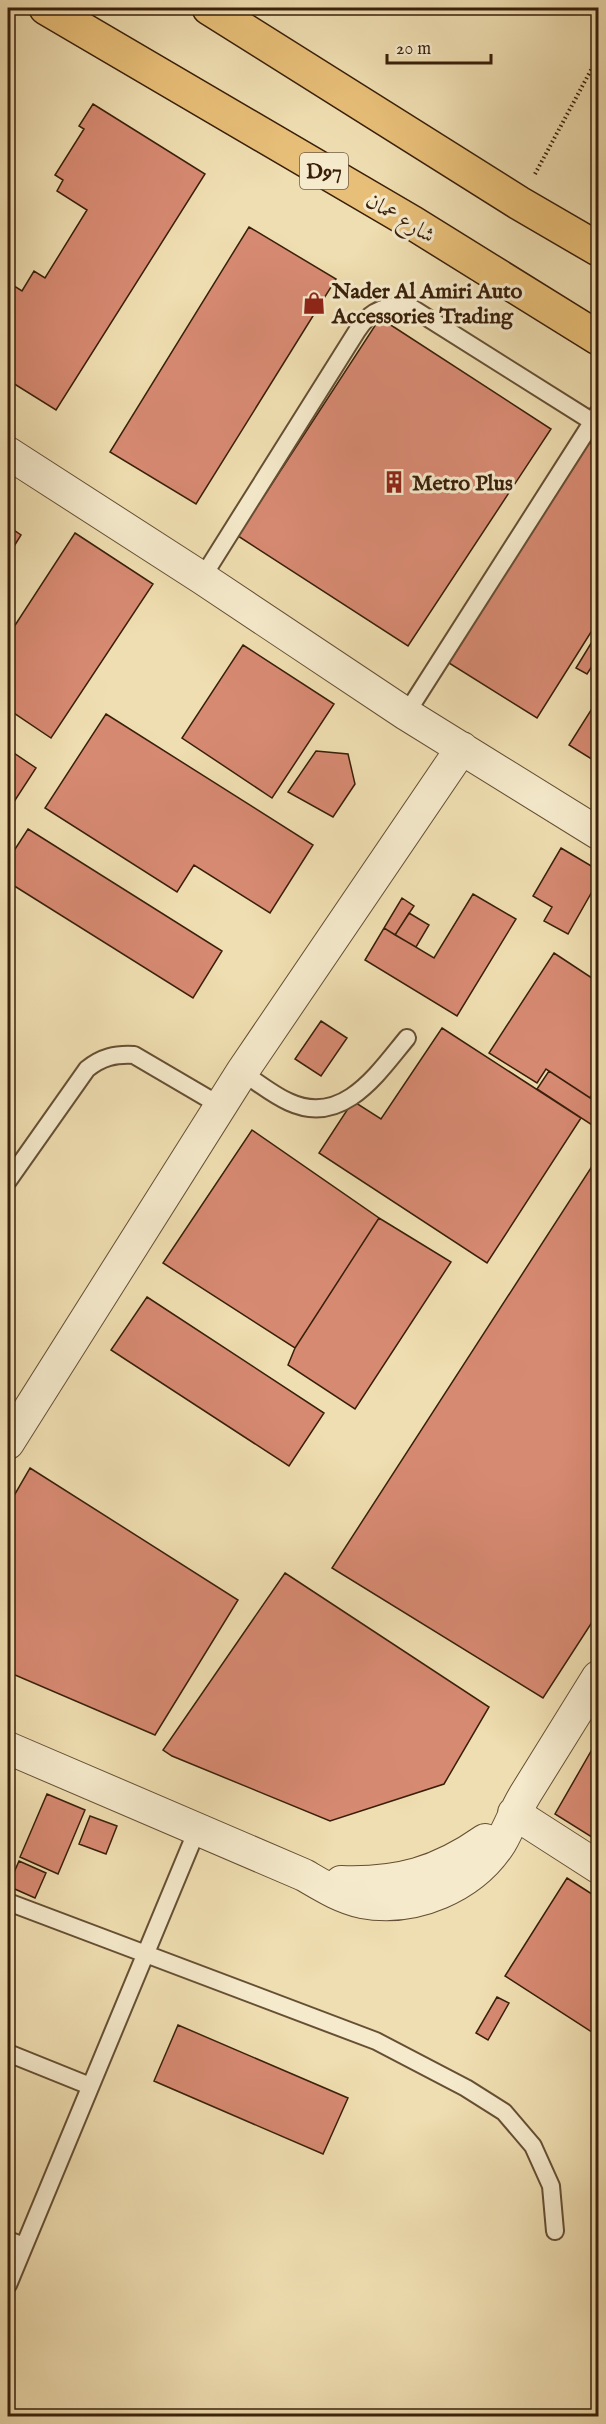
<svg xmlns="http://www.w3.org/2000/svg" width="606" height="2424" viewBox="0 0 606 2424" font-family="'IM FELL English',Amiri,serif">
  <rect width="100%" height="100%" fill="#efdeb1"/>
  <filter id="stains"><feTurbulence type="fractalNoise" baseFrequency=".00333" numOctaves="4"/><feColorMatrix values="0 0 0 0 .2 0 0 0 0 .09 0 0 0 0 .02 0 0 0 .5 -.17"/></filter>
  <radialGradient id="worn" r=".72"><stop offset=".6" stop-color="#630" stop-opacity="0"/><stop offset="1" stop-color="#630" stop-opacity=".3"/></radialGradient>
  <path fill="#d78a72" stroke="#391f0a" stroke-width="1.5" d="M93,104l112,70 -149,236 -48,-30v-98l14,9 12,-20 11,7 42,-68 -30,-19 6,-11 -8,-5 29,-46 -5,-3z
    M249,227l87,52 -140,225 -86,-52z
    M380,318l171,111 -143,217 -170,-110z
    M589,442l9,6v173l-61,97 -88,-55z
    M8,526l13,9 -13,21z
    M75,533l78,51 -102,154 -43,-29v-73z
    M598,632v25l-11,17 -11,-6z
    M243,645l91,59 -62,94 -90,-60z
    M598,699v64l-29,-18z
    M106,714l207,131 -43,68 -76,-48 -17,27 -132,-84z
    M8,749l28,19 -28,43z
    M316,751l32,3 7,30 -22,33 -45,-25z
    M28,829l194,122 -29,47 -185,-116v-22z
    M561,848l37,22v11l-30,53 -24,-13 8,-14 -19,-11z
    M473,894l43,25 -59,97 -92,-56 19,-32 50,30z
    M402,898l12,8 -19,29 -11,-7z
    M409,913l20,12 -13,22 -21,-12z
    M554,953l44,29v103l-8,13 -44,-29 -9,14 -48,-30z
    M321,1021l26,17 -26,38 -26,-17z
    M442,1028l139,90 -94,145 -168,-110 34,-52 28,18z
    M549,1071l49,32v12l-6,10 -55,-36z
    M252,1130l127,88 -84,130 -132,-85z
    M598,1157v456l-55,85 -211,-130z
    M379,1218l72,44 -96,147 -67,-44 7,-17z
    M147,1297l177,116 -35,53 -178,-116z
    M30,1468l208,132 -83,135 -147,-63v-166z
    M285,1573l204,134 -45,77 -114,37 -158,-65 -9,-6z
    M598,1739v102l-43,-27z
    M47,1794l38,16 -27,64 -38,-17z
    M90,1816l27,10 -11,28 -27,-10z
    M19,1861l27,12 -11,25 -27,-12z
    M567,1878l31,20v138l-93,-60z
    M497,1997l12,6 -21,37 -12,-7z
    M178,2025l170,73 -25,56 -169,-73z"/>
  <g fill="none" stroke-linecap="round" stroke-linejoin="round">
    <g stroke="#664f34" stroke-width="20">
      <path id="service" d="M202,578l155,-247c13,-21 31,-28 55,-23l181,114
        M406,714l192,-301
        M242,1072c15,10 31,23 47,30 54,25 89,-29 118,-64
        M8,1181l79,-112c15,-12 28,-15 47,-14l87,51
        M8,1902l368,139 90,47 38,24 29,34 18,40 4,45
        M8,2053l82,33
        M8,2240l16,6
        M8,2285l189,-455"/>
    </g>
    <g stroke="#664f34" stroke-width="34">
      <path id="minor" d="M8,453l194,125 204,136 192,119
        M8,1443l234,-371 220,-324
        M8,1748l296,127c19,11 36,22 58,27 52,10 111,-15 139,-60 9,-16 15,-33 25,-49 24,-39 48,-77 72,-116
        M514,1813l84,54
        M341,1882c57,2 97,-9 144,-42"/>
    </g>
    <g stroke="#391f0a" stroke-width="36">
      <path id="primary" d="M46,8l367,215 185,115
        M209,8l310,195 79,46"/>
    </g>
    <path stroke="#391f0a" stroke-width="4" stroke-dasharray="1.5 3" stroke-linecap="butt" d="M535,174l63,-117"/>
    <use href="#service" stroke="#f5eacc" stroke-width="16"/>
    <use href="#minor" stroke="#f5eacc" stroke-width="32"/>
    <use href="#primary" stroke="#e8bf78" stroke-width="33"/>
  </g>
  <defs>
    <g id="shop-bare" transform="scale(1.8)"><path d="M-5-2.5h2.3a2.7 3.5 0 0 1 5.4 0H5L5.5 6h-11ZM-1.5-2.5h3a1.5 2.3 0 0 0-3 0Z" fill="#8f2418" stroke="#f5eacc" stroke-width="2.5" paint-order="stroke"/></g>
    <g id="building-bare" transform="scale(1.8)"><path d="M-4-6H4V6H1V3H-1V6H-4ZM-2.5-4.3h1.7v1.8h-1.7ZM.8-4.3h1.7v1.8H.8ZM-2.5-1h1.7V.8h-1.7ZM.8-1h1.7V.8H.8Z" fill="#8f2418" stroke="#f5eacc" stroke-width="2.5" paint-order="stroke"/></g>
  </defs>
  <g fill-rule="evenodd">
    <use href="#shop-bare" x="314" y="303"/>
    <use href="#building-bare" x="394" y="482"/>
  </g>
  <g text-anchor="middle" stroke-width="6" stroke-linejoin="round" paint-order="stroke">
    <rect fill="#f5eacc" stroke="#715c44" stroke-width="1.5" x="300" y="153" width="48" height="36" rx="4.5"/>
    <g font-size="21" font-weight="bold" fill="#391f0a">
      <text x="324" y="178">D97</text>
    </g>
    <g font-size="22" fill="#391f0a" stroke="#f5eacc">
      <text transform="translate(401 217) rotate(31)" y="8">شارع عمان</text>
    </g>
    <g font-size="22" font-weight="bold" fill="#391f0a" stroke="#f5eacc" text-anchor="start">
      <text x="332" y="298">Nader Al Amiri Auto<tspan x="332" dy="25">Accessories Trading</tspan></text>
      <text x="412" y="490">Metro Plus</text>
    </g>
  </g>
  <rect width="606" height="2424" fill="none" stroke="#efdeb1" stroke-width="30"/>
  <rect x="9" y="9" width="588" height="2406" fill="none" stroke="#391f0a" stroke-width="3"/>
  <rect x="15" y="15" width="576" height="2394" fill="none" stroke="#391f0a" stroke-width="1.5"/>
  <path d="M387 54v9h104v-9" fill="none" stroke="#391f0a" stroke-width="3"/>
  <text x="396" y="54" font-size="18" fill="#391f0a" stroke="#f5eacc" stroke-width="4.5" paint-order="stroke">20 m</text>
  <rect width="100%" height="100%" filter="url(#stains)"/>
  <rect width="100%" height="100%" fill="url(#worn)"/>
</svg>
